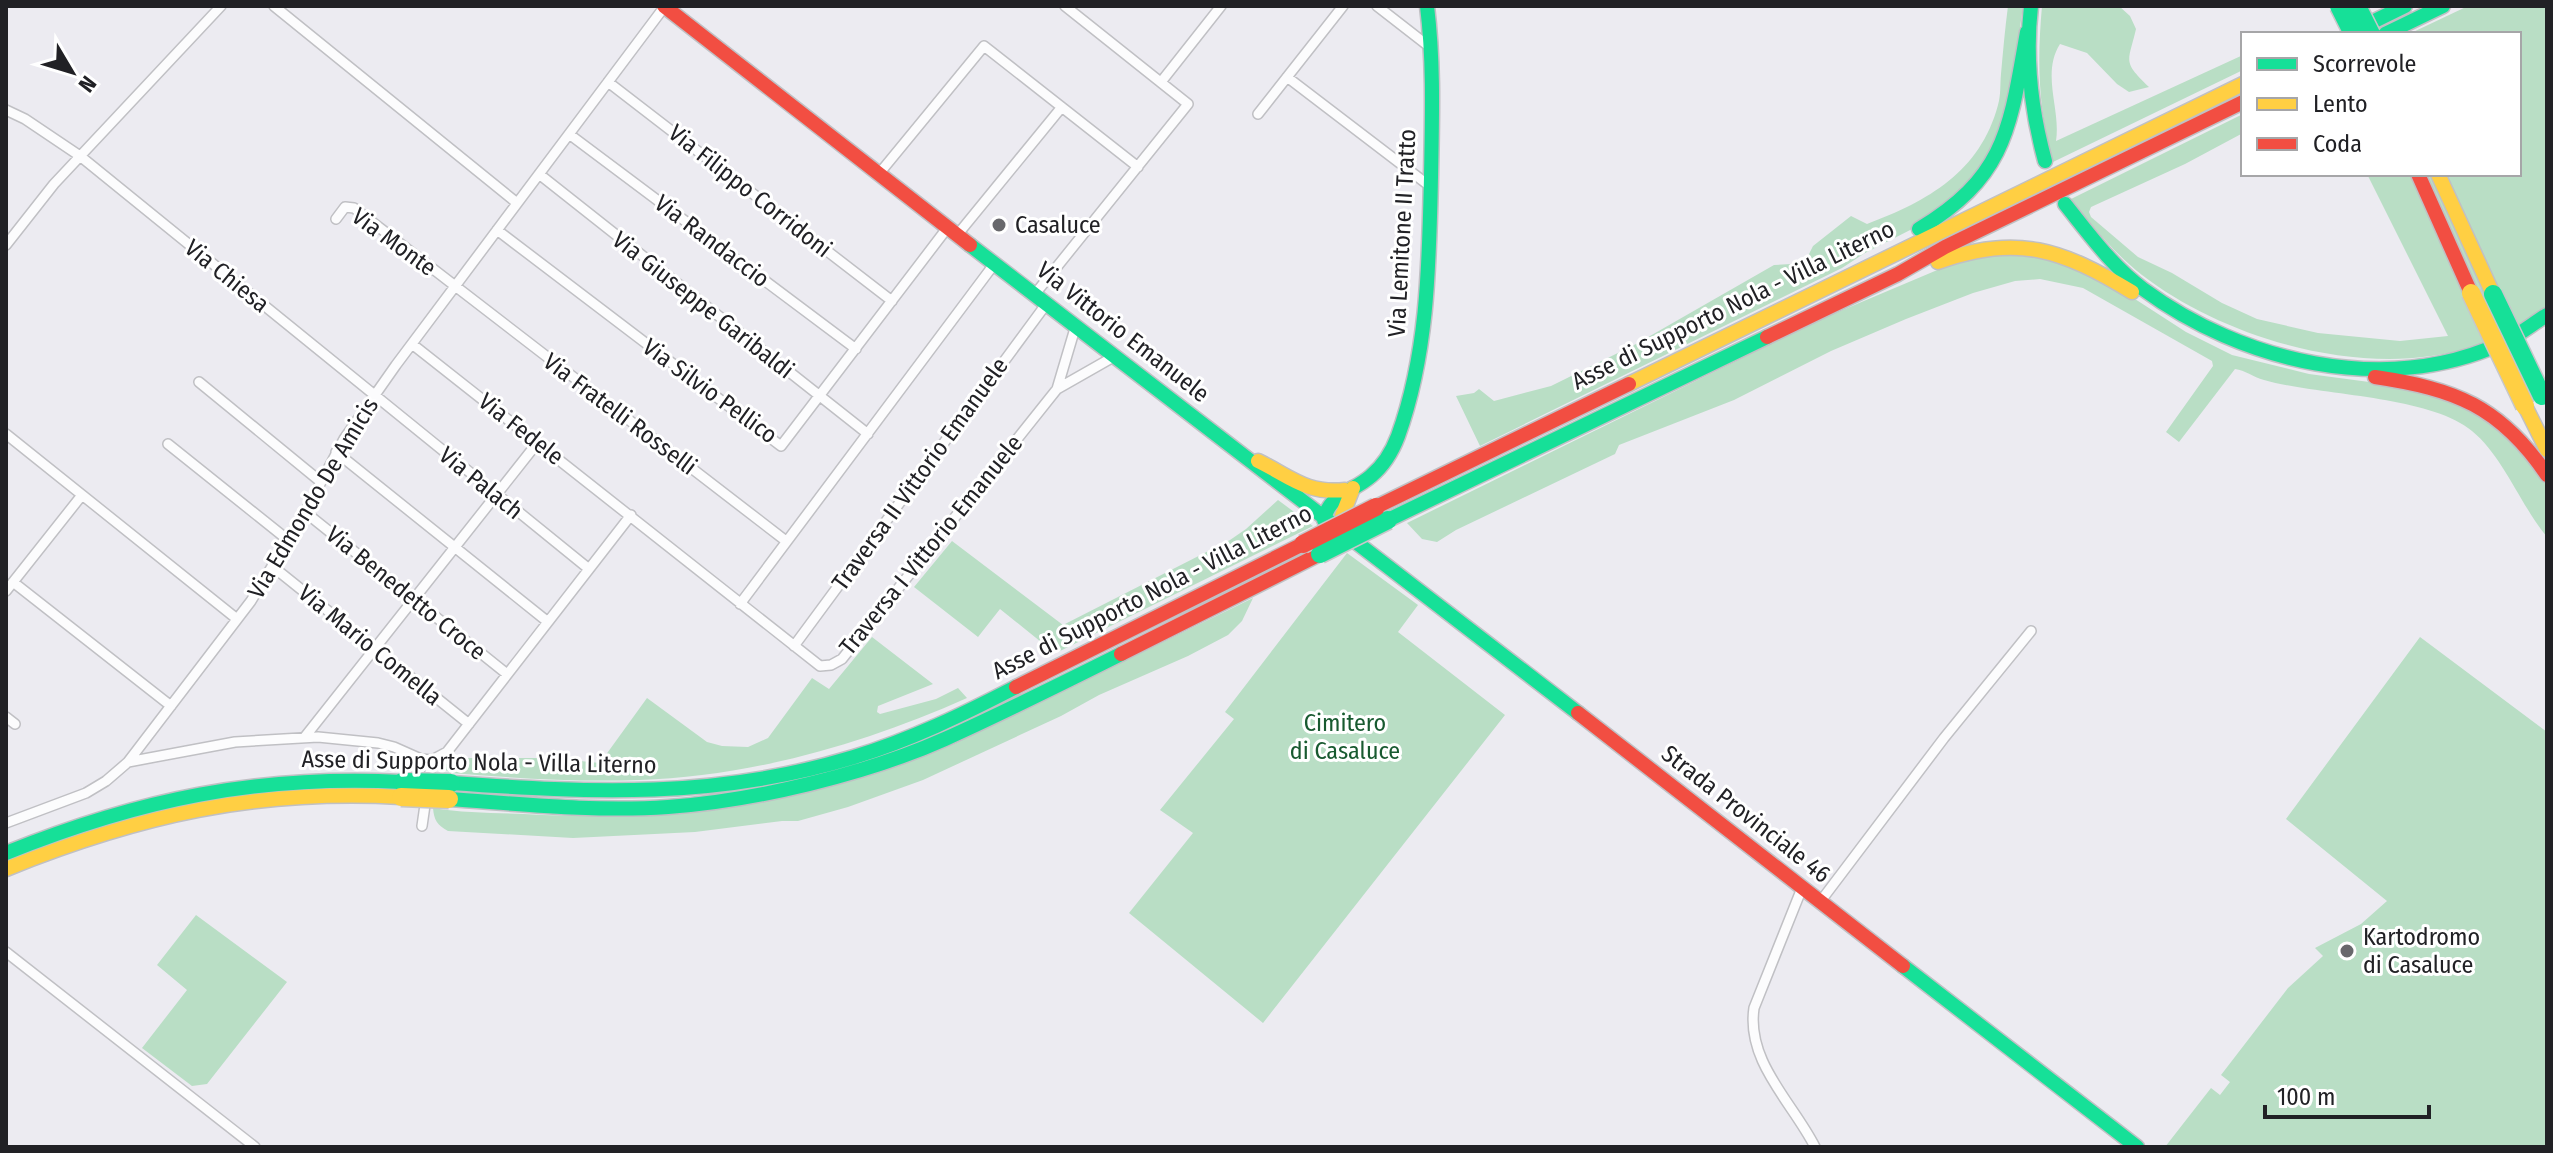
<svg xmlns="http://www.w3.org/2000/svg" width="2553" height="1153" viewBox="0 0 2553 1153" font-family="'Fira Sans Condensed',sans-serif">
  <rect width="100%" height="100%" fill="#ecebf1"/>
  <path fill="#b9dec5" d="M2008,6h15l-14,101 -25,63 -66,56 -53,27 -23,15 -362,178 -24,-50 18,-3 5,-4 15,12 57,-15 85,-42 138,-79 17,-1 16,-6 6,-12 38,-30 16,8c61,-23 113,-52 131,-119 3,-10 2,-21 3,-31 2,-23 4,-45 7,-68z
    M2042,6h77l11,10 6,13c-8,34 -14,32 13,58l-20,5 -12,-8 -30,-31 -27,-9c-19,30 1,65 -4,97l187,-86v15l-190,92c-15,-55 -16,-100 -11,-156z
    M2468,6h79v301c-109,93 -301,48 -405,-32 -28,-22 -49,-48 -71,-76l172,-85v19l-58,31 -94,43 -2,5 2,5 47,40 34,16 50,30 35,16 61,14 82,8 48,-5 -81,-162h152v-140h-110z
    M2023,252l81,27 82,53 46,23 77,19 113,15 65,26 50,53 10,17v52c-26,-31 -44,-81 -75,-106 -44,-36 -152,-35 -208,-51 -11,-3 -19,-10 -29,-11l-56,73 -13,-10 47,-66 -1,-5 -129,-73 -43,-9 -25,2 -42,12 -67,26 -75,32 -97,49 -115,45 -4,9 -159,76 -19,12 -15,-3 -15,-16 419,-206 135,-57z
    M1278,500l35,26 -255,126 -6,-8 -6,2 -46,-37 -22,28 -64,-50 38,-46 111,84 167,-85 16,-11z
    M1347,553l71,52 -20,27 107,83 -242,308 -134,-110 64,-80 -33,-23 74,-91 -9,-7z
    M1253,598l-11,23 -14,14 -40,21 -89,39 -38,21 -138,64 -75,27 -50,14h-16l-87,11 -122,6 -125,-7c-11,-6 -14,-11 -15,-23 30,5 61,5 91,6 158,9 283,-10 430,-70z
    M872,637l61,47 -55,22 -1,6 3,2 56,-15 22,-11 9,10c-103,46 -214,78 -328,82 -63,2 -125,-2 -188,-7l-9,-5 12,-10h96l50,5 47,-65 60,44 15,4 26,1 20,-9 44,-60 17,11z
    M2420,637l127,95v415h-382l46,-59 9,7 10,-13 -9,-7 67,-87 35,-32 -8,-8 46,-24 26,-23 -101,-82z
    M196,915l91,67 -80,102 -15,2 -50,-38 45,-58 -30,-25z"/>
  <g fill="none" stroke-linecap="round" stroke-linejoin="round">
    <g stroke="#c0c0c4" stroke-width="12">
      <path id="street" d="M274,6l243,197
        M1377,6l54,42
        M1287,77l144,110
        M608,82l284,219
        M1161,82l60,-76
        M6,110l19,9 55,37 509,413
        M1258,114l85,-108
        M569,134l287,215
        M539,174l329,260
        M878,175l106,-129 154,121
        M336,219l9,-12 9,1 432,333
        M497,230l284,216 167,-219
        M958,234l103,-126
        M6,245l48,-61 167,-178
        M1035,294l153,-190 -123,-98
        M412,344l408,322 11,-1 11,-6 215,-270 19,-64
        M199,382l122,100
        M1057,389l58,-33
        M6,434l231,185
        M168,444l120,96
        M336,452l212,170
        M305,512l202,162
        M272,566l197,158
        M13,582l158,124
        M6,591l76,-96
        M740,604l255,-341
        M794,646l253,-343
        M6,717l9,7
        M304,738l234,-296
        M128,762l107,-20 83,-5 60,6 16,4 27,12 11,1
        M428,783l4,-23 15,-8 184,-237
        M6,823l80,-30 20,-12 22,-19 123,-161 54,-89 39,-73 52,-74 269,-359
        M422,826l4,-28
        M1802,888l-48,120c-8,54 39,95 61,139
        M1820,902l124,-164 87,-107
        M6,952l249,195"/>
    </g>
    <g stroke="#c0c0c4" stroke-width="17">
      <path id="fast" d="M2031,6c-6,53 0,104 14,155
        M2354,31l51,-25
        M2385,34l58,-28
        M2065,204c24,30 47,62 78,85 99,73 241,107 357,55 17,-7 32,-20 47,-29
        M1919,229c88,-53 91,-102 108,-197
        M970,245l608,468
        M1324,520c5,-26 29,-28 47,-44 12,-10 21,-24 27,-40 30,-83 31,-171 33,-259 1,-57 3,-114 -4,-171
        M1388,520l379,-183
        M451,783c141,10 266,16 403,-26 56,-17 110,-43 162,-70
        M449,799c73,5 146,13 219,8 86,-6 199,-33 277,-68 60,-27 118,-56 176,-85
        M6,853c134,-54 251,-78 396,-71
        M1903,966l234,181"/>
    </g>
    <g stroke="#c0c0c4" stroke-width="17">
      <path id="slow" d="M2438,174l55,120
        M1938,262c79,-29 125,-12 194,30
        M1629,384l614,-300
        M2525,406l22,44
        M1258,461c33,16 48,33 87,29
        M1347,529l-5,-13 11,-28
        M6,869c134,-54 250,-80 395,-72"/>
    </g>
    <g stroke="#c0c0c4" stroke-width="17">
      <path id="jam" d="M664,6l306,239
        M2418,174l53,119
        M1767,337l131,-63 47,-27 298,-145
        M2375,377c80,12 125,29 172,98
        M1376,507l253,-123
        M1121,654l199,-100
        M1016,687l287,-143
        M1578,713l325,253"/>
    </g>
    <use href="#street" stroke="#fcfcfd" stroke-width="9"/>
    <use href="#fast" stroke="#16e098" stroke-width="14"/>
    <use href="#slow" stroke="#ffcf43" stroke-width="14"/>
    <use href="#jam" stroke="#f24e42" stroke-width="14"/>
    <g stroke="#c7c7ca" stroke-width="21" stroke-linecap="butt">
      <path id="fast-bridge" d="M2339,6l14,28
        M2357,6l14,28
        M2493,294l49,102
        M1320,554l68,-34
        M402,782l49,1"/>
    </g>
    <g stroke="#c7c7ca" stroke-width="21" stroke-linecap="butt">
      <path id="slow-bridge" d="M2471,293l54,113
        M401,797l48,2"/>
    </g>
    <g stroke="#c7c7ca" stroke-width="21" stroke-linecap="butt">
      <path id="jam-bridge" d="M1303,544l73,-37"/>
    </g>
    <use href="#fast-bridge" stroke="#16e098" stroke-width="18"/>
    <use href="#slow-bridge" stroke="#ffcf43" stroke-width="18"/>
    <use href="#jam-bridge" stroke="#f24e42" stroke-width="18"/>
  </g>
  <g fill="#68686c" stroke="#fff" stroke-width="3">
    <circle cx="999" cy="225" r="8"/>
    <circle cx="2347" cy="951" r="8"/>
  </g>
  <g text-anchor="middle" stroke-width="6" stroke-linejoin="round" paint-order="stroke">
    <g font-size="24" fill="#212125" stroke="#fff">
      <text transform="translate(750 191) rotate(38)" y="8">Via Filippo Corridoni</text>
      <text transform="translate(1402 233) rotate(-87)" y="8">Via Lemitone II Tratto</text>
      <text transform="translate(712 241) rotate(37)" y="8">Via Randaccio</text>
      <text transform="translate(394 242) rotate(36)" y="8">Via Monte</text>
      <text transform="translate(227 276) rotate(39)" y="8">Via Chiesa</text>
      <text transform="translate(703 305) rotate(38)" y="8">Via Giuseppe Garibaldi</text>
      <text transform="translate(1733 305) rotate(-26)" y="8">Asse di Supporto Nola - Villa Literno</text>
      <text transform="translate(1123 332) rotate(38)" y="8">Via Vittorio Emanuele</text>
      <text transform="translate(710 391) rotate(36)" y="8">Via Silvio Pellico</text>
      <text transform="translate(620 414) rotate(37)" y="8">Via Fratelli Rosselli</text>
      <text transform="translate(521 429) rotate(38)" y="8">Via Fedele</text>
      <text transform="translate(920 474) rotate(-54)" y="8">Traversa II Vittorio Emanuele</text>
      <text transform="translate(481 483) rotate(39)" y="8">Via Palach</text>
      <text transform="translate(313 498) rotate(-59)" y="8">Via Edmondo De Amicis</text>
      <text transform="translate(931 545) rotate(-51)" y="8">Traversa I Vittorio Emanuele</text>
      <text transform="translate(1152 592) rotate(-27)" y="8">Asse di Supporto Nola - Villa Literno</text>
      <text transform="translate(406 593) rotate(39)" y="8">Via Benedetto Croce</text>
      <text transform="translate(370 645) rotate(39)" y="8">Via Mario Comella</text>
      <text transform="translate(479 762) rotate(1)" y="8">Asse di Supporto Nola - Villa Literno</text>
      <text transform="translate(1746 814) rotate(38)" y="8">Strada Provinciale 46</text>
    </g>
    <g font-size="24" fill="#212125" stroke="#fff" text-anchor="start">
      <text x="1015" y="233">Casaluce</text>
      <text x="2363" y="945">Kartodromo<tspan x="2363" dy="28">di Casaluce</tspan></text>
    </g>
    <g font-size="24" fill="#185a30" stroke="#fff">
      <text x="1345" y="731">Cimitero<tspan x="1345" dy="28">di Casaluce</tspan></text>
    </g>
  </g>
  <rect width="2553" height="1153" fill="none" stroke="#212125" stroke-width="16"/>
  <rect x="2241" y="32" width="280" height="144" fill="#ffffff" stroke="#a6a6a8" stroke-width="2"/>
  <rect x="2257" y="58" width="40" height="12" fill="#16e098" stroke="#a6a6a8" stroke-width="2"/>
  <text x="2313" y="72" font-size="24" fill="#212125">Scorrevole</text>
  <rect x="2257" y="98" width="40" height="12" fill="#ffcf43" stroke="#a6a6a8" stroke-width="2"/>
  <text x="2313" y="112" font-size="24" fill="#212125">Lento</text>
  <rect x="2257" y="138" width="40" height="12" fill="#f24e42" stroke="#a6a6a8" stroke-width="2"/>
  <text x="2313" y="152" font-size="24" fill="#212125">Coda</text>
  <g transform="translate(72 72) rotate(128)" stroke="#ffffff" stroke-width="6" paint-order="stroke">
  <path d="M0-6L14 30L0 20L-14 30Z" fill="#212125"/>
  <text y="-12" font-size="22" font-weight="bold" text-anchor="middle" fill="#212125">N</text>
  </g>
  <path d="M2265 1105v12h164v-12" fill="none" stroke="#212125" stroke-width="4"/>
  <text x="2277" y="1105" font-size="24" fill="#212125" stroke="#ffffff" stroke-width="6" paint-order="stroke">100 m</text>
</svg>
